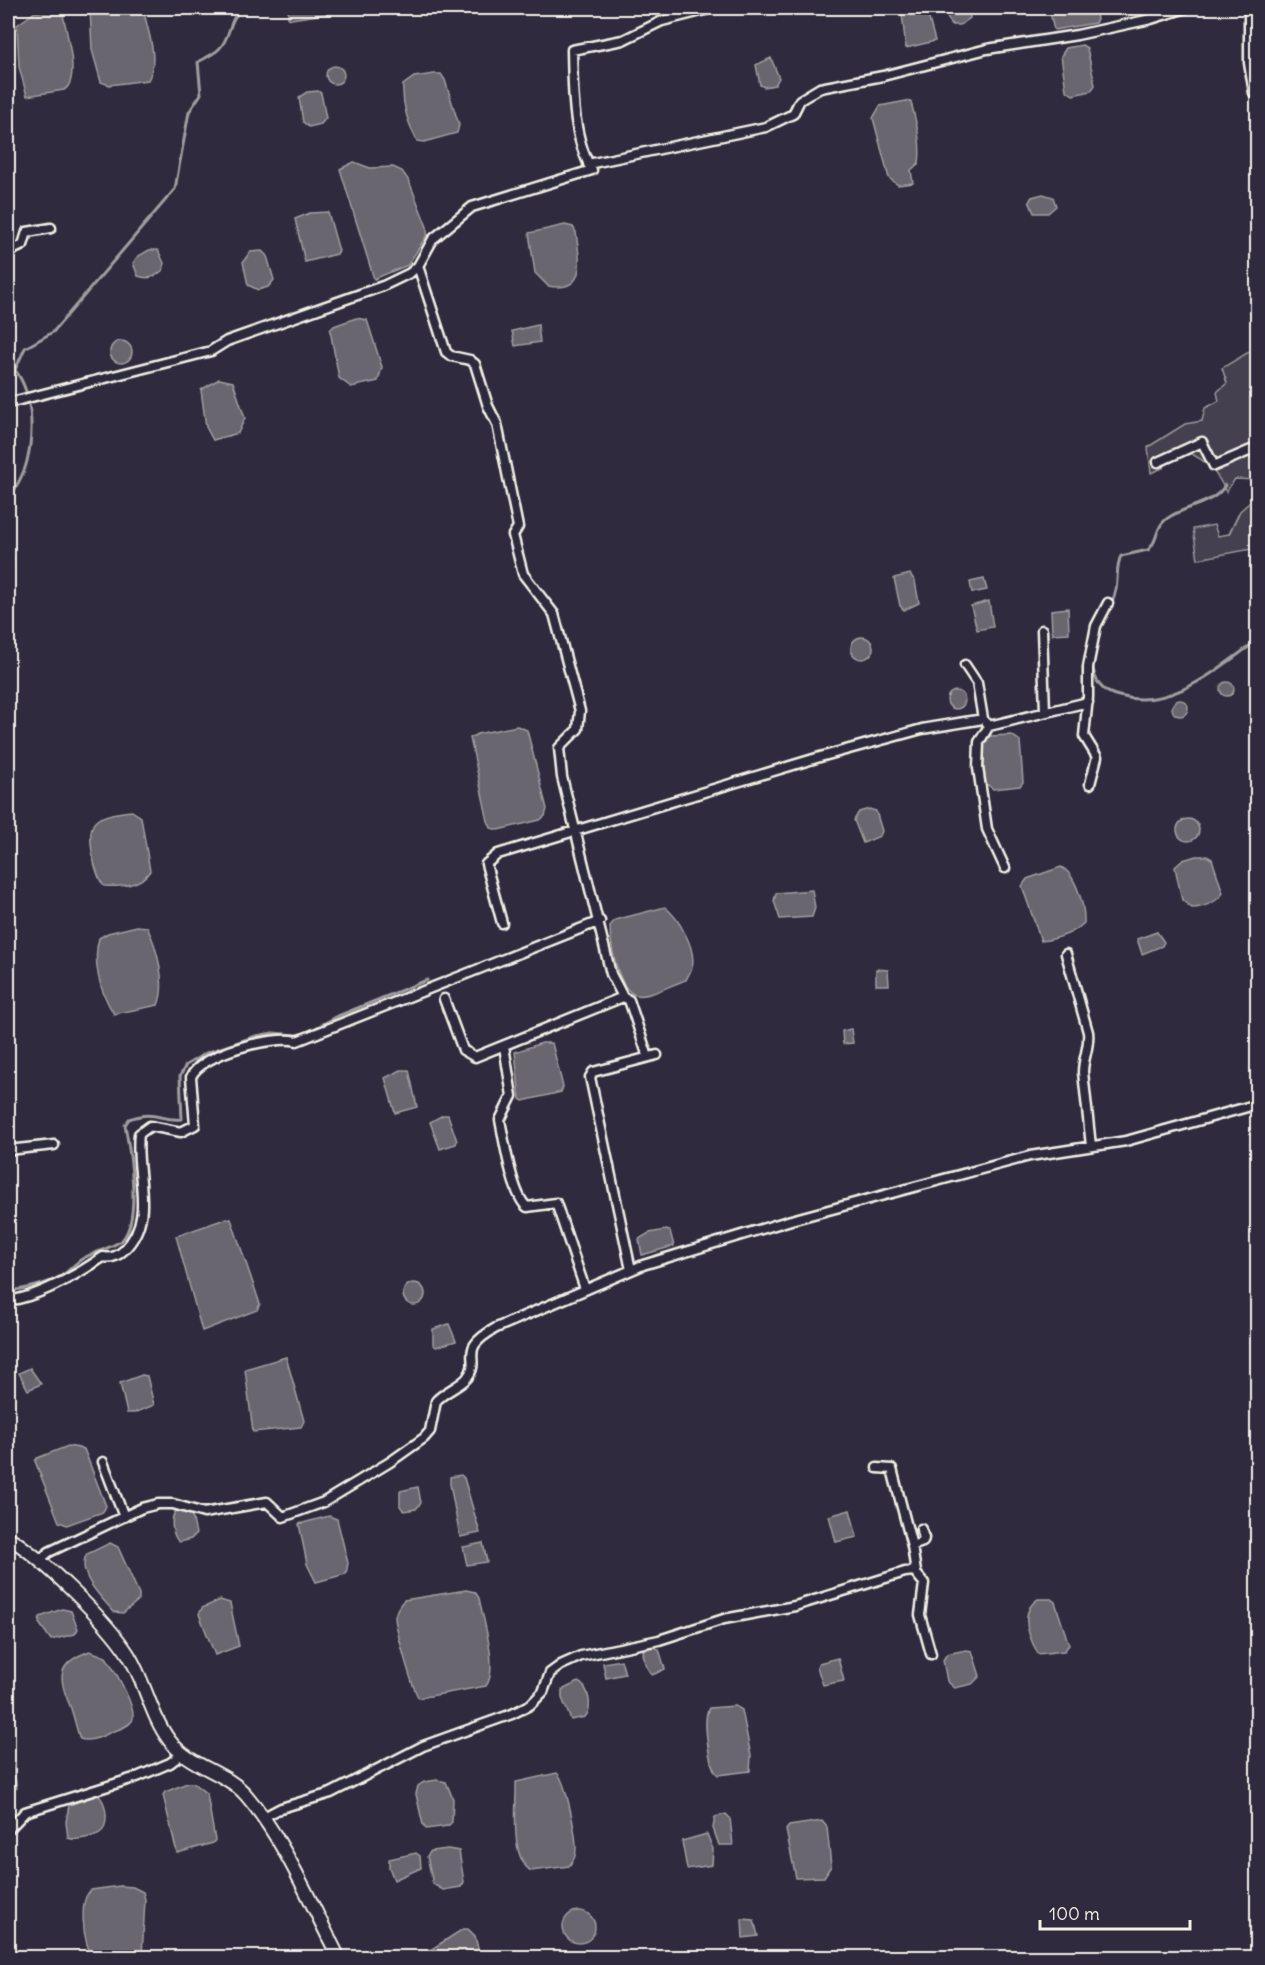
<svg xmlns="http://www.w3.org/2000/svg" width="1265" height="1965" viewBox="0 0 1265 1965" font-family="Delius,sans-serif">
  <rect width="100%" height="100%" fill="#2f2a3d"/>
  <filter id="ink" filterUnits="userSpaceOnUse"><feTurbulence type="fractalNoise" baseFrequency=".0167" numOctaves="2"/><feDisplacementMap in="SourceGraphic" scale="12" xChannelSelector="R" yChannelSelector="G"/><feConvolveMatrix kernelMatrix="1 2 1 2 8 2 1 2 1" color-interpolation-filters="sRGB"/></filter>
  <g filter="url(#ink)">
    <path fill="#454050" stroke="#9c989c" stroke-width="1.5" d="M1257,347v133l-22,-1 -9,13c-10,-23 -25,-37 -50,-44l-13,20 -12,5 -3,-26 37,-23 17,-3 3,-13 14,-7 -2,-9 10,-9 -5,-15z
      M1257,496v52l-59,11 -5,-30 21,-4 4,11 11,-2 11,-23z"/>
    <path fill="#6a6670" stroke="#a19ea0" stroke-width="1.5" d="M90,8h53c4,21 17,51 5,72l-39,5 -8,-3 -9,-32z
      M288,8h78l-75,11 -3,-1z
      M926,8l9,33 -29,7 -4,-34z
      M942,8h28v10l-10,7h-8z
      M1049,8h46l2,11 -2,4 -41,7z
      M59,10l4,4c3,18 18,66 1,76l-37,6 -8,-29 -2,-42 18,-13z
      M1082,45l5,3 8,37 -4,6 -18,4 -7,-5 -5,-34 5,-8z
      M771,58l8,20 -4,7 -11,2 -4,-2 -4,-20z
      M326 75a9 9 0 1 1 18 0a9 9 0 1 1-18 0Z
      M434,74h7l4,6 14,45 -2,8 -33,9 -7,-1c-9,-17 -15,-37 -14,-56l11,-8z
      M318,91l3,2 5,25 -5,6 -12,3 -6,-5 -4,-25 8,-5z
      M906,101l5,1c5,20 11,41 8,61l-8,7 2,13 -15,2 -9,-7 -16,-60 7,-12z
      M354,162l16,6 23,-1 9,4 7,10 18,46v8l-19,30 -34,14 -34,-110z
      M1043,194l10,3 3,9 -8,7h-14l-5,-12 3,-4z
      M328,212l11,39 -2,3 -32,8 -10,-43 15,-6z
      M565,225l8,2 3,5c3,26 13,61 -28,54l-13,-13 -6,-40z
      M149,250h9l6,13 -1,7c-8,7 -14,10 -25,6l-5,-13 4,-6z
      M262,251l5,5 7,24 -6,7 -10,3 -10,-5 -5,-23 7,-10z
      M356,318l11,2 15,47 -4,14 -27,6 -12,-9 -9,-48 4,-4z
      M538,325l2,17 -25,4 -3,-15z
      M110 352a11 11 0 1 1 22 0a11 11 0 1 1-22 0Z
      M219,379l14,3 12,36 -7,15 -25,7 -7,-13 -5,-37z
      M910,574l5,7 4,22 -15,7 -4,-4 -6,-28z
      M984,579l3,11 -15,3 -2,-11z
      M989,601l4,26 -16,3 -6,-24z
      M1068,608l1,25 -17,1 -1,-24z
      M851 648a11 11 0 1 1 22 0a11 11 0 1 1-22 0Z
      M1220 689a7 7 0 1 1 14 0a7 7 0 1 1-14 0Z
      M947 700a9 9 0 1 1 18 0a9 9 0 1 1-18 0Z
      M1172 708a8 8 0 1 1 16 0a8 8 0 1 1-16 0Z
      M517,726l10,4 20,79 -2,7 -5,4 -42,10 -7,-2 -3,-7 -18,-83 7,-4z
      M1012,735l8,6 3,41 -3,4 -27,3 -9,-7 -1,-41 5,-5z
      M869,809l7,2 6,20 -2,5 -17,7 -9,-23 5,-8z
      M132,811l9,6 9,54c-10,15 -29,16 -46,15 -9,-9 -19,-54 -9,-64 7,-8 26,-10 37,-11z
      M1177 830a11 11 0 1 1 22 0a11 11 0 1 1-22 0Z
      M1196,856h11l5,3 11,34c-5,9 -21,15 -31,15l-10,-8 -7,-33 8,-7z
      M1061,867c15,7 24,40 23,56 -12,12 -27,16 -43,18l-19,-55 5,-7z
      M812,890l3,18 -3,9 -32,2 -6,-18 2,-8z
      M665,907c13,10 32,42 27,60 -1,4 -4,9 -6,13 -14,4 -36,18 -50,15 -18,-4 -26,-53 -26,-69l5,-6z
      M137,926l10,1c10,20 20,57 11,78l-44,9c-14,-22 -22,-51 -15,-76l9,-5z
      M1157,932l7,10 -2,4 -20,8 -5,-15z
      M876,969l12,1 1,15h-13z
      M851,1029l2,14 -10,1 -1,-13z
      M542,1043h10l11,44 -2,5 -38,9 -3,-2 -5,-47z
      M401,1070h8l8,37 -22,6 -10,-35z
      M443,1115h5l9,26 -1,3 -16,5 -10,-27z
      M225,1219h6l29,85 -3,6 -55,21 -26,-95z
      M666,1230l4,1 4,15 -32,9 -3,-16 10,-6z
      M403 1294a11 11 0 1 1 22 0a11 11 0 1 1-22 0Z
      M449,1324l7,17 -20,6 -3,-3v-15z
      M286,1357l18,64 -3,6 -48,5 -8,-63z
      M30,1368l11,16 -13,6 -9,-17z
      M142,1375l5,1 7,29 -20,8h-7l-7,-30z
      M68,1446l16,3 22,57 -3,6 -36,13 -8,-3 -24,-61 2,-3z
      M461,1475l3,3 16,55 -20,4 -10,-53v-7z
      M418,1487l3,16 -5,6 -12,2 -4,-5v-15z
      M183,1510l9,5 4,19 -5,5 -12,3c-7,-7 -9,-22 -4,-30z
      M850,1510l7,27 -21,5 -7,-26z
      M329,1516l8,3 11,44 -2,11 -30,8 -9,-18 -8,-40z
      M110,1543l8,4 21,47v6l-16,13 -9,-1c-12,-14 -39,-39 -27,-58z
      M483,1543l4,19 -20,3 -4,-18z
      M466,1590l9,2 4,6c4,21 20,71 7,88l-67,12c-6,-6 -24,-72 -24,-81 1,-6 5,-13 9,-17z
      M1038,1599h13l4,3 14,43 -5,6 -26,3c-10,-18 -19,-43 0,-55z
      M220,1600l10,3 9,43 -24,9 -16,-41 3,-6z
      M62,1609l9,2 7,18 -3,5 -24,6 -12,-17 1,-6z
      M653,1647l6,2 6,20 -13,6c-7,-8 -9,-15 -9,-25z
      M966,1650l6,1 8,25 -8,8 -17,4 -8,-7 -4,-21 4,-6z
      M90,1651l16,6c7,11 33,53 26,64 -4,6 -14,9 -21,11 -9,5 -22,10 -31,7 -4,-11 -6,-23 -10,-33 -12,-29 -14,-43 20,-55z
      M838,1658l6,23 -21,4 -6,-18 2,-4z
      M621,1660l4,14 -19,4 -3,-15z
      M578,1682c11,4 15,27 7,35l-14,3 -9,-22v-8z
      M735,1706l7,4 9,46 -1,15 -32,4c-9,-6 -16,-57 -9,-67z
      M8,1754l3,2 6,32 -9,4z
      M557,1773c9,7 19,62 19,75 0,8 -2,12 -7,18l-38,5c-22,-14 -14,-66 -15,-89z
      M437,1780l9,2 7,17 -1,23 -4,4 -22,3 -3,-4 -7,-31 2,-8 6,-4z
      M187,1783h6l14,11 8,46 -2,3 -36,10 -14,-58 2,-3z
      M98,1795c8,6 10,24 6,33 -3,9 -28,13 -36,10l-2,-16 3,-17z
      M726,1814l4,4 3,27h-14l-6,-17 2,-11z
      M822,1821l5,6 4,39 -7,11 -28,1 -10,-48 3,-4z
      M707,1834l6,15 -1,16 -25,4 -5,-28z
      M448,1849l11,2 5,31 -3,5 -18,3 -10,-6 -6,-28 4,-5z
      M416,1853l4,3 1,12 -27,12 -5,-13v-8z
      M120,1886l13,1 10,5 2,7 -3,57 -49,1c-10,-12 -15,-57 -2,-67z
      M563 1927a16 16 0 1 1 32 0a16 16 0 1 1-32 0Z
      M742,1919l12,1 4,16 -15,2z
      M463,1929h5l7,7 5,21h-56v-3z"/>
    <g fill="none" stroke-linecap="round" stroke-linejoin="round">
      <path stroke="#a19ea0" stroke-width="3" d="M8,504c5,-14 16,-28 19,-43 7,-28 6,-68 -12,-91l10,-22 28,-16 122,-143 14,-77 12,-18 -3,-32c7,-4 16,-8 21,-13 13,-13 8,-29 24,-41
        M8,541l5,17 -5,25
        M1111,604c10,-19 3,-35 10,-48l27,-6c12,-10 5,-24 23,-34 16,-10 45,-13 54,-31
        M1098,634l5,-13
        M1092,664c3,18 9,28 27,32 53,15 99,-28 139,-56
        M8,1291c17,-2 37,-6 53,-15 7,-4 13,-12 21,-17 11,-7 34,-12 41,-20 18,-22 7,-88 2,-114l4,-6c27,-10 32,3 53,0l-2,-43 6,-11 20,-12 50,-17 17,-3 22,2 11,-2 32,-17 89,-36"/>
      <g stroke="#f4f1e8" stroke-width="13">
        <path id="minor" d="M1249,8v55l5,30
          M588,164l178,-37 27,-13 7,-14 20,-12 63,-12 104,-27 90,-14 74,-16 35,-11
          M8,252l15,-7 4,-13 24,-4
          M418,266l28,86 5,4 19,4 5,4 13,42 9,18 21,103 -5,8 10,39 31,40 26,97 -2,18 -19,19 3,29 49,197 12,23 6,3 19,57
          M8,403l203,-52 16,-10 156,-55 27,-13 8,-7 15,-27 39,-32 120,-37c-20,-33 -19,-82 -20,-120l51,-10 39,-19 51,-13
          M1158,462l44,-20 12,24 44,-19
          M1042,630l3,81
          M987,723l2,3 99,-24
          M989,726l-10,16 -1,26 9,61 18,39
          M1090,784l7,-27 -13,-21 4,-39v-30l8,-41 12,-23
          M502,923l-16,-59 12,-10 322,-97 102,-28 61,-10 -6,-36 -12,-18
          M1066,954l22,78c2,14 -5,26 -5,40l8,74
          M444,999l19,51 12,7 148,-60
          M504,1046l8,50 -12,24c4,19 12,75 27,87l29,-4 29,86
          M8,1150l46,-5
          M631,1270l-41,-193 3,-5 64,-17
          M8,1301c33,-5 67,-25 95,-44 9,2 15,-1 21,-7 33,-33 10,-76 15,-116l11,-8 31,6 14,-7 -4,-48c10,-24 83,-42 106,-36l303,-120
          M103,1462l21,55
          M877,1468l15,1 20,77 4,26
          M912,1546l11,-4 1,-4 -3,-9
          M38,1561l11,-9 93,-44 16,-4h15l31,9 63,-11 16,15 41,-15 66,-40 34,-24 6,-7 6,-30c9,-10 23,-14 31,-23 16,-21 -12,-27 29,-50l147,-63 148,-45 239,-64 96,-15 132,-37
          M262,1818l19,-10 50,-15 92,-47 89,-32 18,-9 13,-13 7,-19 11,-8 20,-9 78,-16 65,-21 71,-13 110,-34 9,-1 10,12 -4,32 11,39
          M8,1830l17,-18 112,-35 33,-14 12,-9"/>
      </g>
      <g stroke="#f4f1e8" stroke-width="16">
        <path id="secondary" d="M8,1537c34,21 98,83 120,117 17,27 22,60 41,86 20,27 56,31 77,55 38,44 66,111 93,163"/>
      </g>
      <use href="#minor" stroke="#2f2a3d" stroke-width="8"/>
      <use href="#secondary" stroke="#2f2a3d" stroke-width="12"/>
    </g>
  </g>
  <rect width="1265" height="1965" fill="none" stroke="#2f2a3d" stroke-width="30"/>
  <rect x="15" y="15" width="1235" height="1935" fill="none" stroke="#f4f1e8" stroke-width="2" filter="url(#ink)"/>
  <path d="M1040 1920v9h150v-9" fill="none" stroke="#f4f1e8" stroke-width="3"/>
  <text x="1049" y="1920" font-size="18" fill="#f4f1e8" stroke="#2f2a3d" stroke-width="4.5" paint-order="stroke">100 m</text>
</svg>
